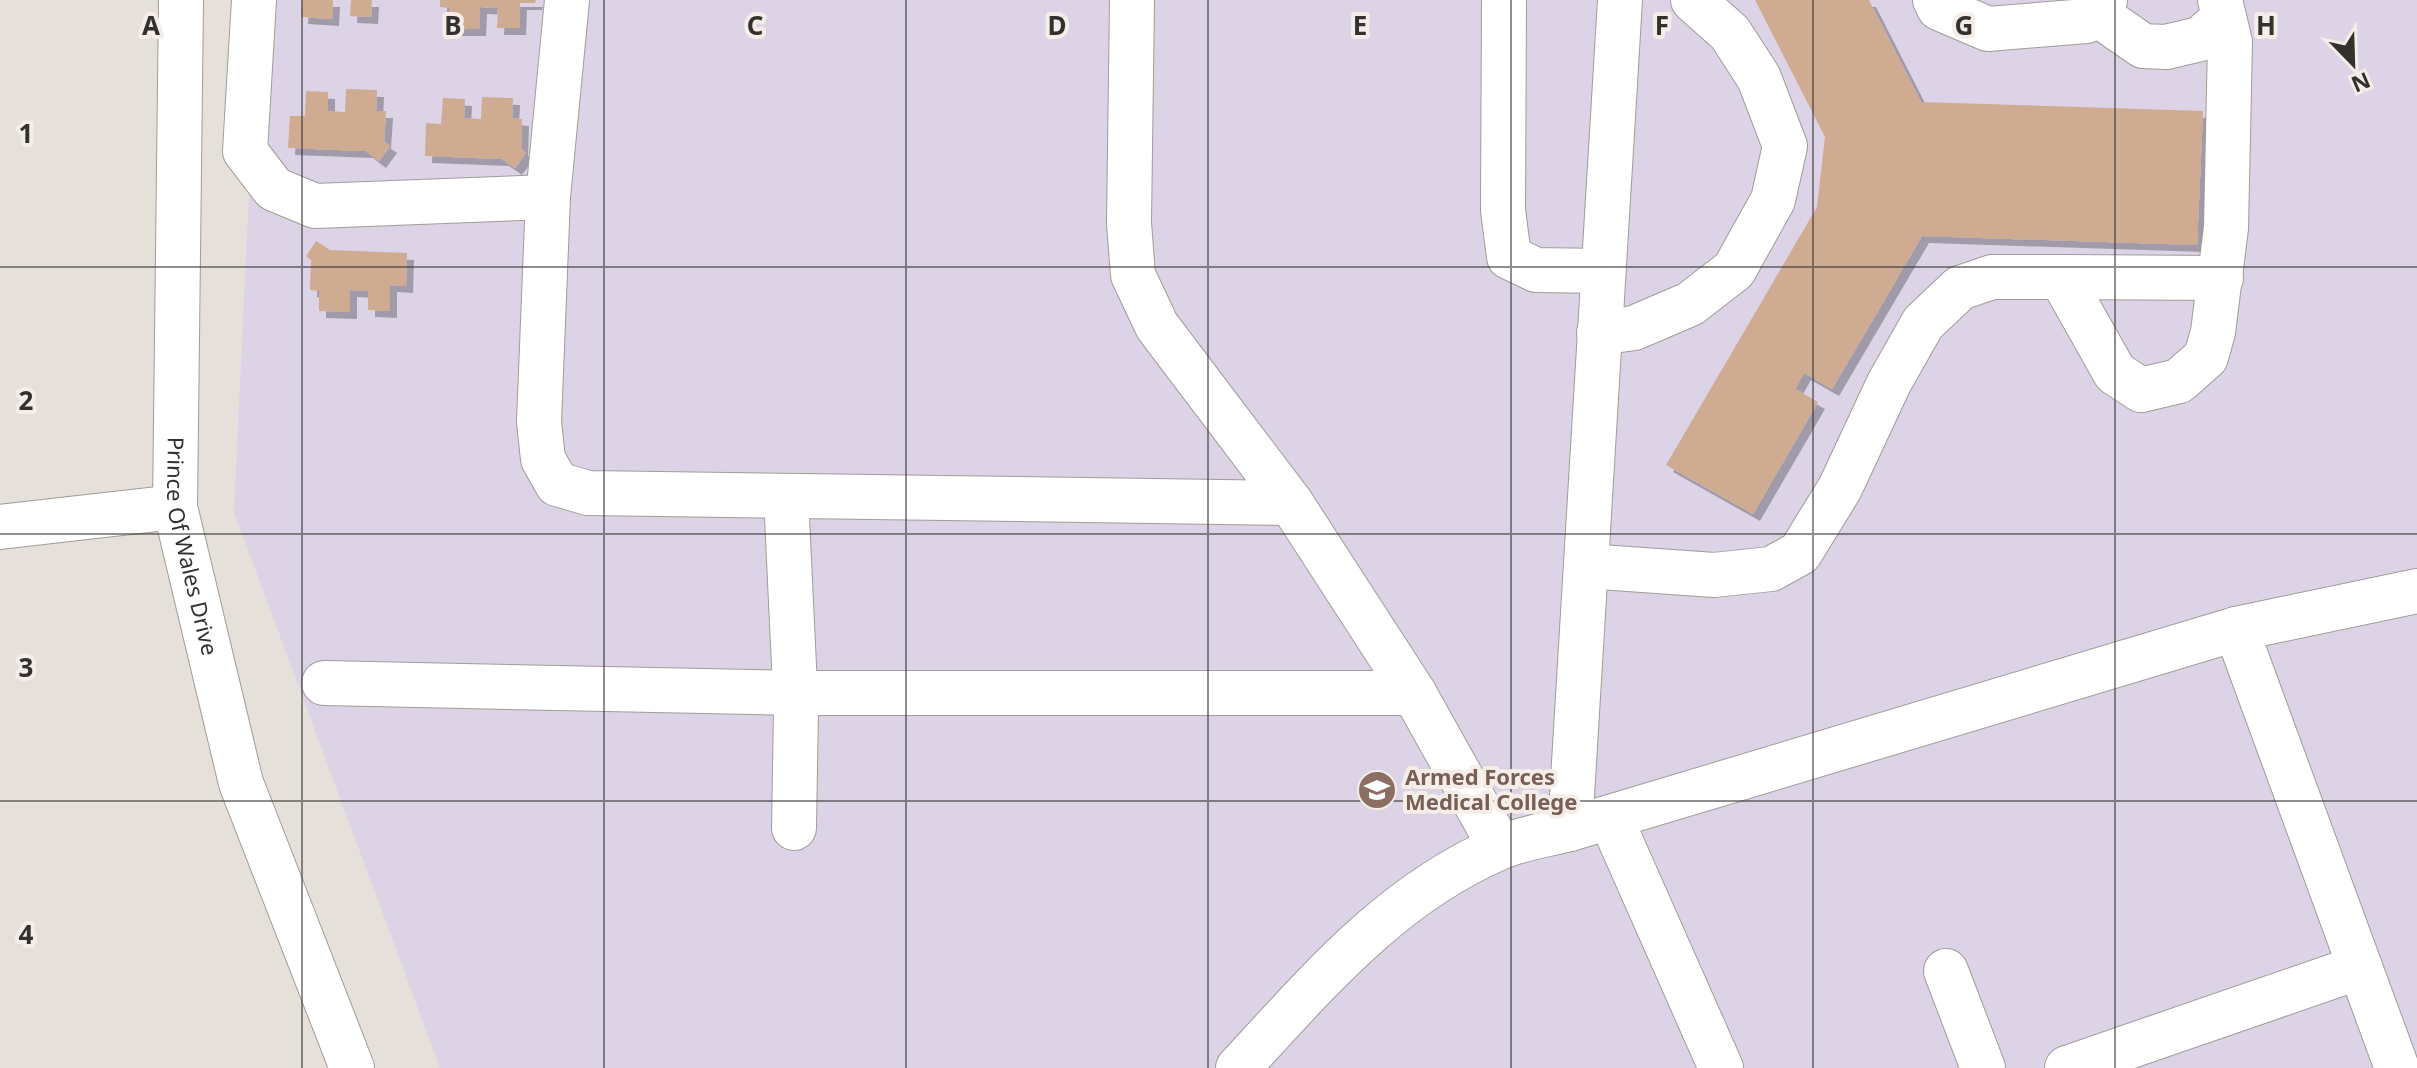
<svg xmlns="http://www.w3.org/2000/svg" width="2417" height="1068" viewBox="0 0 2417 1068" font-family="'Noto Sans',sans-serif">
  <defs>
    <filter id="shadow"><feDropShadow dx="7" dy="7" stdDeviation="0" flood-color="#0004"/></filter>
  </defs>
  <rect width="100%" height="100%" fill="#e6e0db"/>
  <path fill="#dcd3e7" d="M258,0h2159v1068h-1977l-206,-556z"/>
  <path fill="#cfab91" filter="url(#shadow)" d="M302,0h31l-1,19 -31,-2z
    M351,0h21l-1,17 -21,-1z
    M440,0h96l-1,3h-15l-1,25h-22l1,-20 -18,-1 -1,22h-30v-21l-9,-1z
    M1755,0h114l52,102 282,9 -6,134 -275,-9 -90,153 -28,-16 -9,16 23,13 -65,112 -87,-49 151,-258 8,-70z
    M346,89l31,1 -1,21h10l-2,31 6,4 -11,15 -13,-10 -78,-3 2,-32h15l1,-25 22,1v19l17,1z
    M482,97l31,1 -1,20 10,1 -1,30 5,4 -11,15 -13,-9 -77,-3 1,-33 15,1 2,-26 22,1 -1,19 17,1z
    M316,241l14,9 77,3 -1,33 -16,-1v26l-22,-1v-19l-18,-1v22l-31,-1v-20l-9,-1 1,-30 -5,-4z"/>
  <g fill="none" stroke-linecap="round" stroke-linejoin="round">
    <g stroke="#a29c97" stroke-width="46">
      <g id="minor">
        <path id="s1" d="M181,0l-6,507 66,276 111,285"/>
        <path d="M254,0l-9,151 29,38 41,17 233,-9"/>
        <path d="M567,0l-19,197 -9,225 4,37 14,25 31,9 703,10"/>
        <path d="M1132,0l-3,223 4,52 24,51 134,177 123,190 86,154"/>
        <path d="M1504,0l-1,210 6,47 27,13 67,1"/>
        <path d="M1935,0l4,8 49,21 98,-8 19,-21"/>
        <path d="M2094,12l49,34 23,1 34,-8 24,-21"/>
        <path d="M2061,277l160,1"/>
        <path d="M1599,333l35,-5 56,-24 44,-34 39,-70 12,-54 -26,-68 -29,-45 -37,-33"/>
        <path d="M786,496l10,212 -2,120"/>
        <path d="M0,527l175,-20"/>
        <path d="M1586,566l128,9 57,-6 29,-16 40,-65 49,-105 34,-60 37,-35 32,-11h69l54,96 26,17 38,-9 27,-24 7,-25 13,-104 4,-186 -10,-42"/>
        <path d="M2236,629l161,439"/>
        <path d="M324,683l472,10h618"/>
        <path d="M1610,817l111,251"/>
        <path d="M1570,829l50,-829"/>
        <path d="M1946,971l37,97"/>
        <path d="M1238,1068c79,-85 152,-173 261,-220 22,-10 48,-13 71,-19l666,-200 181,-38"/>
        <path d="M2067,1068l293,-101"/>
      </g>
    </g>
    <use href="#minor" stroke="#fff" stroke-width="44"/>
  </g>
  <path fill="none" stroke="#33312f" stroke-width="2" stroke-opacity="0.55" d="M302,0v1068M604,0v1068M906,0v1068M1208,0v1068M1511,0v1068M1813,0v1068M2115,0v1068M0,267h2417M0,534h2417M0,801h2417"/>
  <defs>
    <g id="university-disc" transform="scale(2)"><circle r="9.5" fill="#8d6e63" stroke="#f4ede8"/><path d="M0-5L7-2L0 1L-7-2ZM-4 1L0 2.5L4 1V4Q0 6-4 4Z" fill="#fff"/></g>
  </defs>
  <g fill-rule="evenodd">
    <use href="#university-disc" x="1377" y="790"/>
  </g>
  <g text-anchor="middle" stroke-width="8" stroke-linejoin="round" paint-order="stroke">
    <g font-size="22" fill="#33312f" stroke="#f4ede8">
      <text dy="8" stroke="none"><textPath href="#s1" startOffset="548">Prince Of Wales Drive</textPath></text>
    </g>
    <g font-size="22" font-weight="bold" fill="#785e54" stroke="#f4ede8" text-anchor="start">
      <text x="1405" y="785">Armed Forces<tspan x="1405" dy="25">Medical College</tspan></text>
    </g>
  </g>
  <g font-size="26" text-anchor="middle" font-weight="bold" fill="#33312f" stroke="#f4ede8" stroke-width="8" stroke-linejoin="round" paint-order="stroke">
    <text x="151" y="35">A</text>
    <text x="453" y="35">B</text>
    <text x="755" y="35">C</text>
    <text x="1057" y="35">D</text>
    <text x="1360" y="35">E</text>
    <text x="1662" y="35">F</text>
    <text x="1964" y="35">G</text>
    <text x="2266" y="35">H</text>
    <text x="26" y="143">1</text>
    <text x="26" y="410">2</text>
    <text x="26" y="677">3</text>
    <text x="26" y="944">4</text>
  </g>
  <g transform="translate(2353 64) rotate(157)" stroke="#f4ede8" stroke-width="6" paint-order="stroke">
  <path d="M0-6L14 30L0 20L-14 30Z" fill="#33312f"/>
  <text y="-12" font-size="22" font-weight="bold" text-anchor="middle" fill="#33312f">N</text>
  </g>
</svg>
